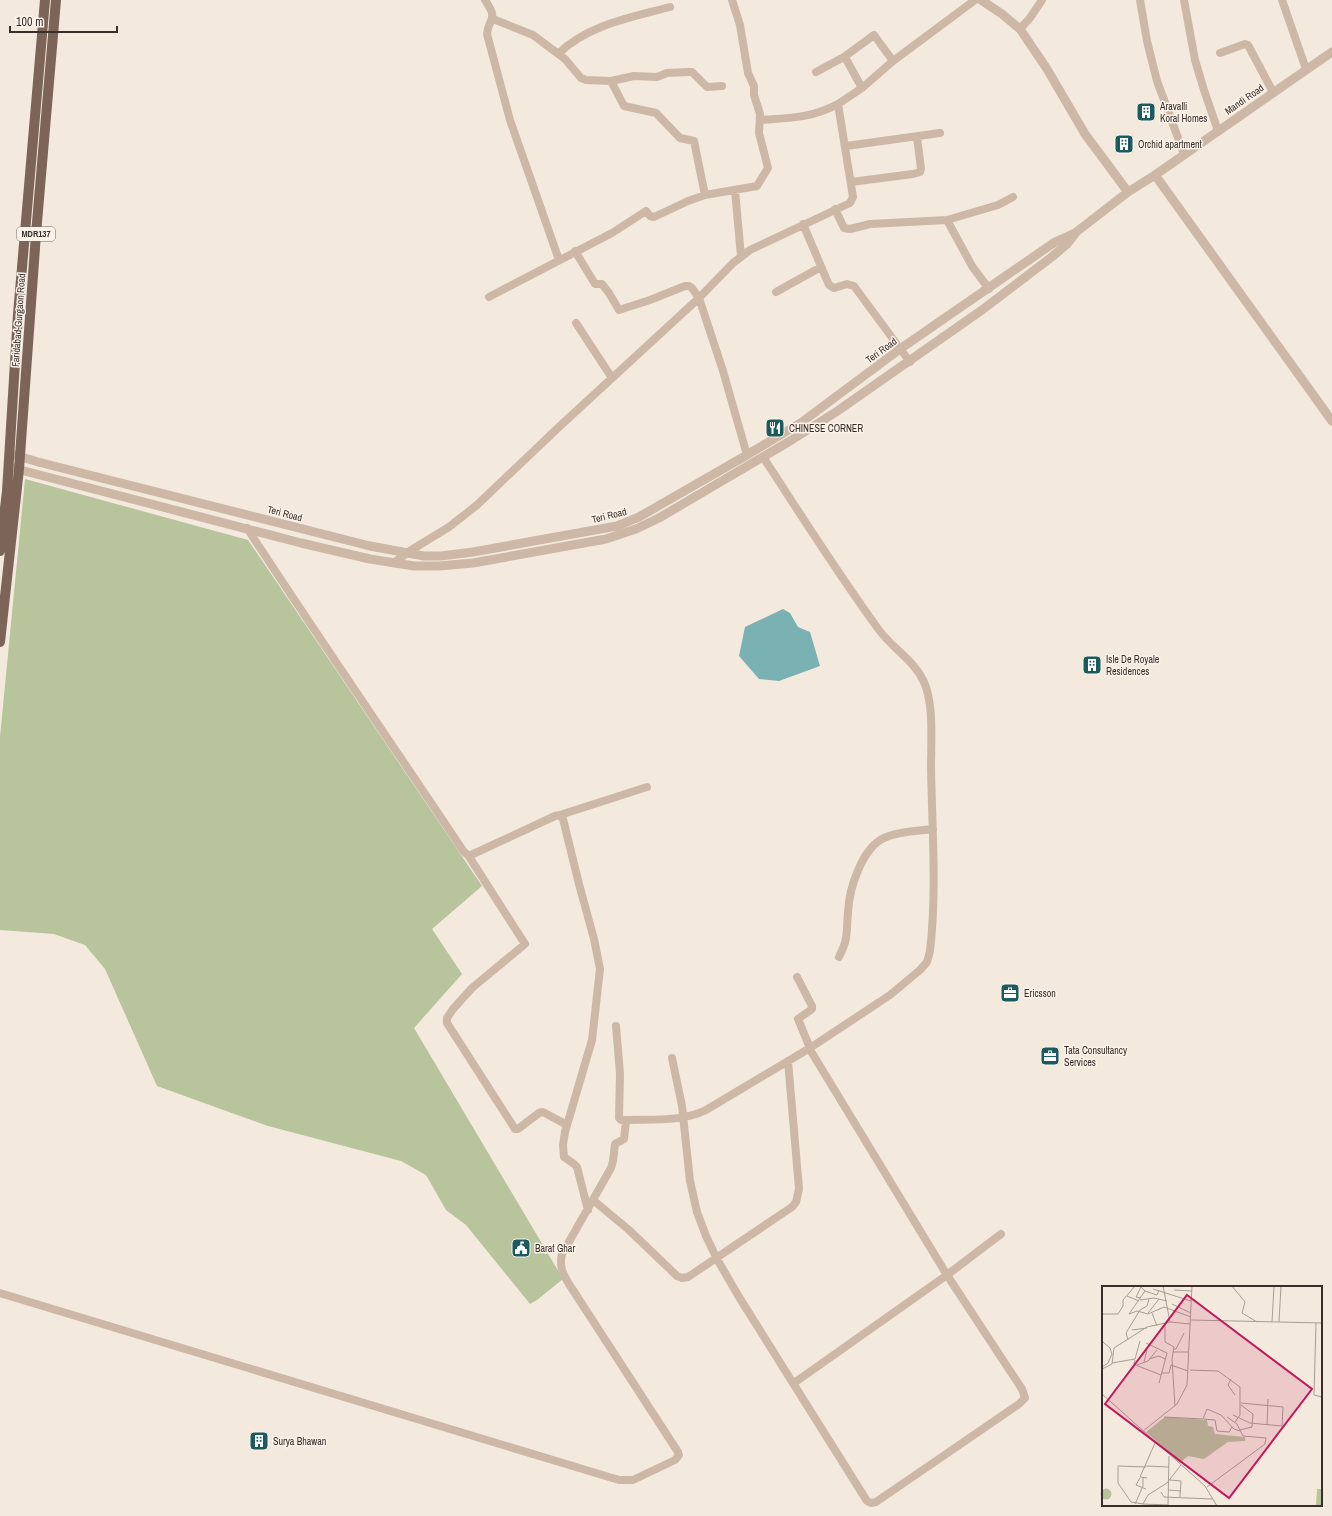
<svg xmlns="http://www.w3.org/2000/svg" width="1332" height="1516" viewBox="0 0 1332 1516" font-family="'Archivo Narrow',sans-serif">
  <rect width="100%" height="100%" fill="#f4e9dd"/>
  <path fill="#b7c49c" d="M25,479l223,61 234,346 -50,43 30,45 -48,54 149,251 -26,21 -7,4 -64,-79 -20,-15 -20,-35 -25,-14 -133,-35 -111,-40 -52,-117 -20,-24 -31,-11 -54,-4v-193z"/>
  <path fill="#7ab1b3" d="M783,609l7,4 8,14 12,5 10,34 -41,15 -20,-2 -20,-23 6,-29z"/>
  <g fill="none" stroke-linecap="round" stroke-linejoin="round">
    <path stroke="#cdb8a8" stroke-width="8" d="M485,0c14,21 4,16 2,34l23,86 49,140
      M1140,0l7,41 10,40 27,73
      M1184,0l11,60 9,30 14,41
      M1282,0l24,69
      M493,19l40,16 32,24 16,19 5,2 25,1 23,-5 23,1 10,-4 21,-1h4l15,15 15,-1
      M1020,29l10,-11 12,-18
      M1220,53l25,-9 3,1 25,47
      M558,54c29,-29 74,-37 112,-47
      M846,59l16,29
      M816,72l28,-15 30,-22 19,26
      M611,81l13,25 32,7 24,25 14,3 11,54
      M760,120c30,-2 52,-2 78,-16
      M846,146l94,-13
      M851,182l62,-8 7,-2 1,-3 -4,-32
      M735,190l6,66
      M835,209l9,19 6,1 20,-5 77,-4 51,-15 15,-8
      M947,220l25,46 17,23
      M803,224l26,61 5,3 13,-4 7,2 56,76
      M575,251l20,33h7l7,9 10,17 31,-10 35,-14h4l3,2 7,10 24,73 24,84
      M776,292l45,-25
      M489,297l123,-64 34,-22 4,5 4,1 34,-16 17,-6 52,-9 11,-18 -9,-35 1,-19 -6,-19v-9l-6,-13 -8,-48 -8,-25
      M576,323l36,55
      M247,528c71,109 145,216 217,324l4,3h3l84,-39 5,-1 3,4 16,65 15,55 6,30 -8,71 -27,92 -2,13 1,12 10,7 3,3 11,43
      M394,563l14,-11 41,-25 28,-22 83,-79 139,-128 34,-35 17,-13 100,-47 3,-6 -15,-93 24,-16 31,-27 82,-61
      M560,815l87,-28
      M468,855l57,89 -53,44 -19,21 -6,9v5l68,106h3l21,-16 4,-1 24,13
      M839,957c10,-20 7,-24 9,-45 1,-23 14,-64 36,-74 15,-7 34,-7 49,-9
      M797,977l15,29v3l-14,10 12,29
      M672,1058l10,48 8,75 7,31 9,24 11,23 22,38 128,204 4,2 5,-1 143,-98 6,-6 -3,-9 -75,-114 -138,-227
      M625,1120c27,-1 57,2 81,-10l104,-62 80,-53 30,-25 7,-8 3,-11c7,-61 2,-123 1,-184 0,-25 3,-63 -7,-85 -9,-21 -31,-33 -45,-52 -41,-56 -78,-115 -116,-173
      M593,1200l36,30 48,46 5,2 6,-1 104,-70 4,-5 3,-13 -11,-128
      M0,1293l619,187h14l42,-20 4,-5 -1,-3 -109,-168c-6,-10 -10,-17 -7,-30l49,-86 2,-7 2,-17 9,-5 2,-18 -5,-1 -2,-2 1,-44 -4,-48
      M794,1383l153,-108 54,-41"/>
    <path stroke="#cdb8a8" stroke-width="9" d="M981,0l21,14 18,15 27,40 38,65 43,58
      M1155,175l177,246
      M15,455l23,7 332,84 54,10h17l32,-4 144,-26 22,-9 108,-62 55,-33 98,-73 155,-107 20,-9 53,-41 27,-17 177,-123
      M13,468l288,75 69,16 44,7h25l34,-3 133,-24 30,-10 23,-11 131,-77 46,-29 146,-102 71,-54 14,-12 8,-10"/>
    <path stroke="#7c6459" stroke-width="10" d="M0,551l7,-60 11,-177 27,-314
      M0,642l19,-173 17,-235 20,-234"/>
  </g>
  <defs>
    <g id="building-square" transform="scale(1)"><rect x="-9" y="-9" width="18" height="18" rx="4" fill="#1b5a5e" stroke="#fbf3ea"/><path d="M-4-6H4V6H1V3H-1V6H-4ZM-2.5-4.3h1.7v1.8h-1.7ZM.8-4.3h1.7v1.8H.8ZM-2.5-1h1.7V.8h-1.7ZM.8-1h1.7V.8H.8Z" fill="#fff"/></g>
    <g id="restaurant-square" transform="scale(1)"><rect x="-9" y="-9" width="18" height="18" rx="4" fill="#1b5a5e" stroke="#fbf3ea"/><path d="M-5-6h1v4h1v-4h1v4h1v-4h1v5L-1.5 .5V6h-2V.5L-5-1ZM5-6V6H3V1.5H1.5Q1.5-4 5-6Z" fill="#fff"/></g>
    <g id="office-square" transform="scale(1)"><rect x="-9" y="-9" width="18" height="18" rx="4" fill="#1b5a5e" stroke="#fbf3ea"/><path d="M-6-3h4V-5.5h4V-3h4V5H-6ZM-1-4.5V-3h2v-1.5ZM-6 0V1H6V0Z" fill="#fff"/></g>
    <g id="civic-square" transform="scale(1)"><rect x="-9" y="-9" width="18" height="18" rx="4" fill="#1b5a5e" stroke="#fbf3ea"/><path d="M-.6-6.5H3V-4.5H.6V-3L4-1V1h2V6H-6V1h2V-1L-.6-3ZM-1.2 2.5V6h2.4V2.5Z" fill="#fff"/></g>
  </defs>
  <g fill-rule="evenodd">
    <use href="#building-square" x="1146" y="112"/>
    <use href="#building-square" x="1124" y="144"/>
    <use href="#restaurant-square" x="775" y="428"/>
    <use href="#building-square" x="1092" y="665"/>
    <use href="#office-square" x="1010" y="993"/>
    <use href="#office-square" x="1050" y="1056"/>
    <use href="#civic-square" x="521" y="1248"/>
    <use href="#building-square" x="259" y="1441"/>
  </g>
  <g text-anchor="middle" stroke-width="3" stroke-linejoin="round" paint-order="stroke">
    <rect fill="#fbf3ea" stroke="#736963" stroke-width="1" x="17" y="227" width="38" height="14" rx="3"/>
    <g font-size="9" font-weight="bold" fill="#392e29">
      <text x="36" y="237">MDR137</text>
    </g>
    <g font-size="10" fill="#392e29" stroke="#fbf3ea">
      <text transform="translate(1244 99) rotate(-35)" y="4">Mandi Road</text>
      <text transform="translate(18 320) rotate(-86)" y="4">Faridabad-Gurgaon Road</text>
      <text transform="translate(881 350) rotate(-36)" y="4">Teri Road</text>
      <text transform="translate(285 513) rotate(15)" y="4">Teri Road</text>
      <text transform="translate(609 515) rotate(-14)" y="4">Teri Road</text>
    </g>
    <g font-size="10" fill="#392e29" stroke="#fbf3ea" text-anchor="start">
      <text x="1160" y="110">Aravalli<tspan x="1160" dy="12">Koral Homes</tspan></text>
      <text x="1138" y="148">Orchid apartment</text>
      <text x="789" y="432">CHINESE CORNER</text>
      <text x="1106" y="663">Isle De Royale<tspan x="1106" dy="12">Residences</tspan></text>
      <text x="1024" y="997">Ericsson</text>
      <text x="1064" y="1054">Tata Consultancy<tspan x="1064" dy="12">Services</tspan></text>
      <text x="535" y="1252">Barat Ghar</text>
      <text x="273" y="1445">Surya Bhawan</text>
    </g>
  </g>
  <g transform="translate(1102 1286)">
    <rect width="220" height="220" fill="#f4e9dd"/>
    <path d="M63,131l42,3 1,6 5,1 2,7 30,3v4l-17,1 -24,17 -16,-3 -8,7 -34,-31zM-1.5 208a5.5 5.5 0 1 1 11 0a5.5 5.5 0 1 1-11 0ZM215,203h5v17h-6z" fill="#b7c49c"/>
    <path fill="none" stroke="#a99e95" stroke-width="1" d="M61,0l7,36M130,0l13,16 -3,11 15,9M51,3l38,12M72,4l18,1M43,5l12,4 2,-5M25,10l12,5M39,12l-5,-1 5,-10M38,14l14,-2 13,3M70,18l19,9M46,27l11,-14M50,27l5,13M0,28h16l5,-8v-6l12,-14M27,28l8,-3 11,3 16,-7 27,10M27,28l16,-23 -4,-4M89,34l131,3M170,36l2,-36M177,36l2,-36M214,37l-2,72 8,2M63,38v18l9,5 -2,12 3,47M30,44l15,-2M26,54l-2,-7 14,-23 7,-4 2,-7M44,57l21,10 -8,30M72,63h2l8,-16M71,66h16M47,73l10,-3 6,3M33,74l-1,4 4,2 23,9M42,76l3,-12M10,77l23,-4 5,-18M35,79l11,-4 9,-11M0,81l6,-4 4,-9 -2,-6 -7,-6M0,83l10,-5 2,-16 33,-21 23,-5 20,2M88,84l28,1 22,16v28l-5,7M59,87h8l2,-8 17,6M129,93l-3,6 7,10M0,108l103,92 12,20M131,129l17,8 32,3 1,-19 -42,-4M62,131l39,2 4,-10 14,6 13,14 6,2M102,133l11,1 2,11 12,1 3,-5M165,139l1,-26M138,144l12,-3 1,-13 -12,-9M41,145l34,-27 10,-19 5,-99M44,180l23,1M38,192l-4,7 10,4M45,192l-7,-1 15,-34M68,194l11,1 -1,16M105,201l58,-43 1,-6 -23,-2 -6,-12 -10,-7M66,204l13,1M59,206l3,5 48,2M33,218l8,-18v-8M41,218l-12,-2 -13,-19v-17l28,1M66,219l-25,-1 5,-9 19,-12 14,-18M66,219l1,-49"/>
    <path fill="#c2185b" fill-opacity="0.15" stroke="#c2185b" stroke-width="2" d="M85,9l125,94 -83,109 -124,-94z"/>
    <rect width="220" height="220" fill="none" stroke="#392e29" stroke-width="2"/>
  </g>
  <path d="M10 26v6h107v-6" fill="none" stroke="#392e29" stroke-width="2"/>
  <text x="16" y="26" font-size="12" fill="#392e29" stroke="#fbf3ea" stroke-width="3" paint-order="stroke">100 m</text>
</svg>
